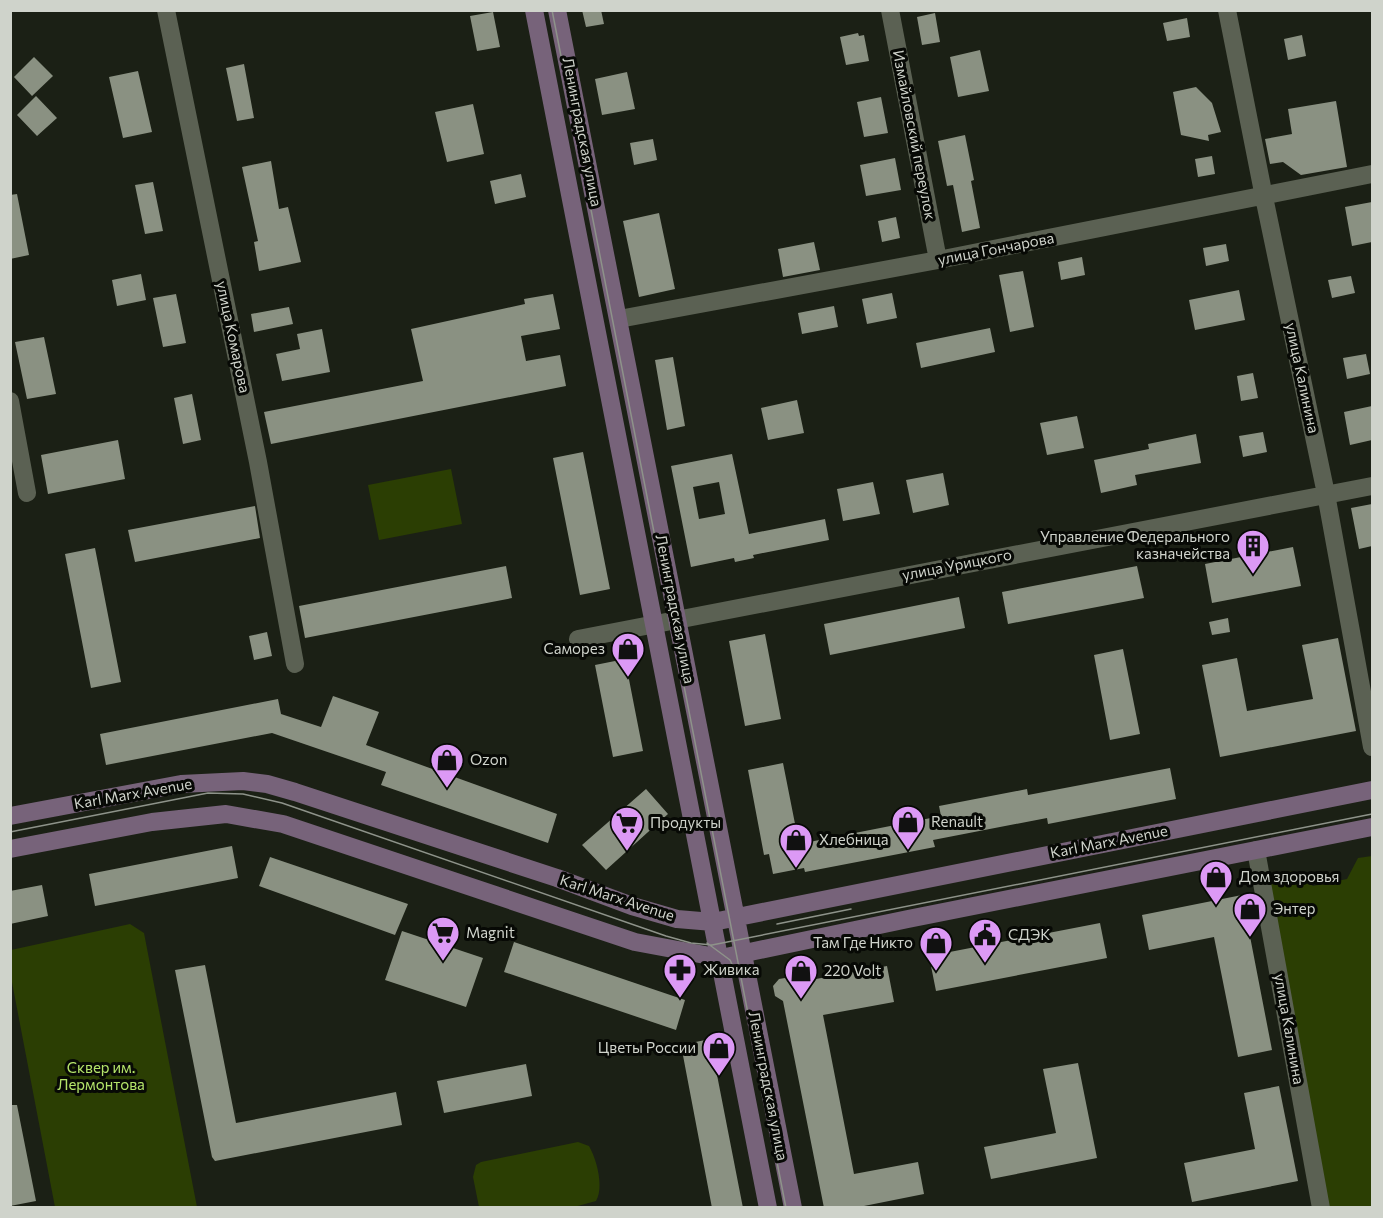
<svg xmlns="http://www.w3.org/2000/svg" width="1383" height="1218" viewBox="0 0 1383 1218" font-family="Commissioner,sans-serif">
  <rect width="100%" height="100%" fill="#1b2015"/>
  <path fill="#2b3e03" d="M451,469l11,55 -83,16 -11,-55z
    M1372,856v351h-45l-64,-330 30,-6 20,15 34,-7 11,-21z
    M130,924l14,9 53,274h-142l-44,-230v-27z
    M578,1142l11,4c8,14 15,41 7,55l-22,6h-95l-6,-30 3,-12 5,-3z"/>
  <path fill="#8a9182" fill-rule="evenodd" d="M582,10h19l3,14 -18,3z
    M493,12l7,35 -23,4 -7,-35z
    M935,13l5,29 -18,3 -5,-28z
    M1187,18l3,19 -23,4 -4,-18z
    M858,33l1,3 5,-1 5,26 -23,4 -6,-28z
    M1302,35l4,21 -18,4 -4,-21z
    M980,50l9,41 -31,6 -8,-40z
    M34,57l19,19 -21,20 -18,-19z
    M244,64l10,54 -17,3 -11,-53z
    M138,71l14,61 -29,6 -14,-61z
    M627,72l8,37 -33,6 -7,-36z
    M1196,87l16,16 9,29 -13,3 1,6 -28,-6 -8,-43z
    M36,96l21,22 -20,18 -20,-21z
    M881,97l7,36 -24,4 -7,-35z
    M1336,101l11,66 -46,8 -18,-13 -13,2 -5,-25 27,-5 -4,-25z
    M473,104l11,50 -37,8 -12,-50z
    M965,135l9,45 -3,1 9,47 -18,4 -9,-47 -6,1 -9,-45z
    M653,139l4,21 -23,5 -4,-22z
    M1212,156l3,18 -17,3 -3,-18z
    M895,158l6,32 -35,6 -6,-31z
    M271,161l8,48 9,-2 13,55 -42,9 -5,-29 4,-1 -16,-74z
    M521,174l5,23 -31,7 -5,-23z
    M153,182l10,49 -18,3 -10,-49z
    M17,194l12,61 -19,4v-64z
    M1372,202v40l-20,4 -7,-39z
    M659,213l16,76 -36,8 -16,-76z
    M896,217l4,21 -18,4 -4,-21z
    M814,242l6,28 -37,7 -5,-28z
    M1226,244l3,17 -23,5 -3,-18z
    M1082,257l3,18 -24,5 -3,-18z
    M1023,271l11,56 -24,5 -11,-57z
    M141,274l5,26 -29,6 -5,-26z
    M1351,276l4,17 -23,5 -4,-18z
    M1239,290l6,30 -50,10 -6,-30z
    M892,293l5,25 -30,6 -5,-25z
    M176,294l10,49 -23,4 -10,-49z
    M553,294l7,35 -39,7 5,25 34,-6 6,31 -295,58 -7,-32 159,-31 -12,-52 114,-25 -1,-5z
    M834,306l4,21 -36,7 -4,-21z
    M289,307l4,17 -39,8 -3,-18z
    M990,328l5,24 -74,16 -5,-25z
    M322,329l8,43 -48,9 -6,-27 24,-5 -3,-15z
    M44,337l12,57 -29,5 -12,-57z
    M1366,354l4,20 -23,5 -4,-21z
    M673,357l12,69 -18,4 -12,-70z
    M1253,373l5,25 -17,3 -4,-25z
    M192,394l9,46 -18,4 -9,-46z
    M797,400l7,33 -36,7 -7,-32z
    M1372,406v34l-22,5 -6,-33z
    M1077,416l7,32 -37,7 -7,-32z
    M1263,432l4,20 -24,5 -4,-21z
    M1196,434l5,29 -66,12 2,10 -36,8 -7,-33 55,-11 -1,-5z
    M118,440l7,39 -77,15 -7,-39z
    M583,452l27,137 -30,6 -27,-137z
    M732,454l17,80 76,-15 4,21 -76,15 1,3 -19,4 -1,-4 -43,9 -20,-101zM719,482l6,32 -26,5 -6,-32z
    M943,473l6,32 -36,8 -7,-33z
    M873,482l7,32 -37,7 -6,-32z
    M1372,504v42l-13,3 -8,-41z
    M255,506l5,32 -125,24 -7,-32z
    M1293,547l8,39 -89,17 -7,-39z
    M95,548l26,134 -30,6 -26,-134z
    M506,566l6,32 -207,40 -6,-32z
    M1137,566l7,32 -136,26 -6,-32z
    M959,597l6,31 -135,27 -6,-31z
    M1228,618l2,14 -18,3 -3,-13z
    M267,632l5,24 -18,4 -5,-24z
    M765,634l16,85 -36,7 -16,-85z
    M1338,638l18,93 -136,26 -18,-92 35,-7 10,53 66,-12 -11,-54z
    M1123,649l17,85 -30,6 -16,-85z
    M625,659l18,92 -30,6 -18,-92z
    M333,696l46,16 -13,33 191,69 -9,29 -167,-58 5,-13 -114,-39 -166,32 -6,-31 178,-35 3,15 40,13z
    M783,763l16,81 142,-28 -2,-10 88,-17 1,6 142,-27 6,31 -128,25 -1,-6 -114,22 2,7 -130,25 -1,-4 -31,6 -4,-20 -5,1 -16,-85z
    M646,789l22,25 -62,56 -24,-25z
    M232,846l6,32 -143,28 -6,-32z
    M270,857l138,47 -13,31 -136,-49z
    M42,885l6,31 -38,8v-33z
    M1242,895l30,155 -34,7 -24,-120 -65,13 -7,-35z
    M1100,923l7,35 -171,33 -7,-35z
    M402,931l81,27 -17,49 -81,-27z
    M514,942l171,58 -9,30 -172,-58z
    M205,965l31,158 160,-31 6,33 -187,36 -3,-4 -37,-187z
    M887,966l7,36 -71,13 31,159 64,-12 6,32 -70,14h-30l-41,-207 -8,-5 -2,-10 6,-7 6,-1 9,5z
    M710,1039l33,169h-31l-31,-163z
    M1078,1063l19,95 -106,21 -7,-32 72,-14 -13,-64z
    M526,1064l6,32 -88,17 -7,-32z
    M1279,1086l19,95 -106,21 -8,-39 71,-14 -11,-56z
    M10,1105h7l19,96 -26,5z"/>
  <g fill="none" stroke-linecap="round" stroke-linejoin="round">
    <path stroke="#5b6153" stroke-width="18" d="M166,10l92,452 37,202
      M890,10l48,250
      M1227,10l37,187 62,297 46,253
      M619,319l319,-59 434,-86
      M10,401l17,92
      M578,639l794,-153
      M1256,850l65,358"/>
    <path stroke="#77637a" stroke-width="18" d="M534,10l234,1198
      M557,10l236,1198
      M10,816l171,-32 62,-3 24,3 28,8 262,86 75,28 45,13 36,3 659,-132
      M10,849l142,-27 74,-8 57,10 352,118 86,16 187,-39 464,-92"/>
    <path stroke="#8e938a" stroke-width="1.5" d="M552,10l234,1198
      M10,832l198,-39 35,1 39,9 384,133 25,7 21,2 660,-131
      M777,924l74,-15
      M707,943l23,17 7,15"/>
  </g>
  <defs>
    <g id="building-pin" transform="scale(1.725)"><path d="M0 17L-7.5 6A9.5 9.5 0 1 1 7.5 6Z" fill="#dc99f5" stroke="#070905"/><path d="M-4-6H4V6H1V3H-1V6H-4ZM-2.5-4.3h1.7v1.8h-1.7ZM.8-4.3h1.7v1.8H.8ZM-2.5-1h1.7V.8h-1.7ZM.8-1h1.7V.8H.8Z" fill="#111"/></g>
    <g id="shop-pin" transform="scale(1.725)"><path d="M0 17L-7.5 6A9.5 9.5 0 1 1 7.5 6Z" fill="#dc99f5" stroke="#070905"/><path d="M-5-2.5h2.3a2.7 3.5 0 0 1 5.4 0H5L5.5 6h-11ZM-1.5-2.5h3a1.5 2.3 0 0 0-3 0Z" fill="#111"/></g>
    <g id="supermarket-pin" transform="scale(1.725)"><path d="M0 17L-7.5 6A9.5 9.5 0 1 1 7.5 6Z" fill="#dc99f5" stroke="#070905"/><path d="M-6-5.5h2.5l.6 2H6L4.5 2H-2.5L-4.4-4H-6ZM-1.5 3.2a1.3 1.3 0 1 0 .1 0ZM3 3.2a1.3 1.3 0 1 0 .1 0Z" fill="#111"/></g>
    <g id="civic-pin" transform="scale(1.725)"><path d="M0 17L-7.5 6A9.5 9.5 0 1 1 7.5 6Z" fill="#dc99f5" stroke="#070905"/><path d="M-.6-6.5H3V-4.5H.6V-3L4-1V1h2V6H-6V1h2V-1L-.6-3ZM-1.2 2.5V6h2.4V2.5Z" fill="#111"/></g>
    <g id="pharmacy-pin" transform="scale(1.725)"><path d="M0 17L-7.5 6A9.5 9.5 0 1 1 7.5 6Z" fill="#dc99f5" stroke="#070905"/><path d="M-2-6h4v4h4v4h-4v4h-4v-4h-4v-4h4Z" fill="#111"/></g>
  </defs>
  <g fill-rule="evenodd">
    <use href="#building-pin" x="1253" y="546"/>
    <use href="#shop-pin" x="628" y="649"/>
    <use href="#shop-pin" x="447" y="760"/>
    <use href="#shop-pin" x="908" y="822"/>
    <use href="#supermarket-pin" x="627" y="823"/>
    <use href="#shop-pin" x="796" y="840"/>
    <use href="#shop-pin" x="1216" y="877"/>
    <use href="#shop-pin" x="1250" y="909"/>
    <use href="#supermarket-pin" x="443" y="933"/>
    <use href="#civic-pin" x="985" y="935"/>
    <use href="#shop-pin" x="936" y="943"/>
    <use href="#pharmacy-pin" x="680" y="970"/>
    <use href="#shop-pin" x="801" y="971"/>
    <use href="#shop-pin" x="719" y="1048"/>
  </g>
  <g text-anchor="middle" stroke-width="6" stroke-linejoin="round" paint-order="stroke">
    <g font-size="15" fill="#cfd3cb" stroke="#070905">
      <text transform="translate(582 132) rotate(79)" y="5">Ленинградская улица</text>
      <text transform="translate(914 135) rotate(79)" y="5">Измайловский переулок</text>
      <text transform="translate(996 249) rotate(-11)" y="5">улица Гончарова</text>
      <text transform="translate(233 337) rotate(78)" y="5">улица Комарова</text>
      <text transform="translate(1302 378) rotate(78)" y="5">улица Калинина</text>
      <text transform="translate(957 565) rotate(-11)" y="5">улица Урицкого</text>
      <text transform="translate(675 609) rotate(79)" y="5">Ленинградская улица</text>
      <text transform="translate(133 794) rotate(-10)" y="5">Karl Marx Avenue</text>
      <text transform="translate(1109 842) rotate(-11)" y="5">Karl Marx Avenue</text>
      <text transform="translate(617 898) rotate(18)" y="5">Karl Marx Avenue</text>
      <text transform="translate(1289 1029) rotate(80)" y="5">улица Калинина</text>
      <text transform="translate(768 1086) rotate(79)" y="5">Ленинградская улица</text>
    </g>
    <g font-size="15" fill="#cfd3cb" stroke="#070905" text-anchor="start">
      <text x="1230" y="542" text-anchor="end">Управление Федерального<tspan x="1230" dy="17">казначейства</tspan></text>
      <text x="605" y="654" text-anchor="end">Саморез</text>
      <text x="470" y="765">Ozon</text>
      <text x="931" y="827">Renault</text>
      <text x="650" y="828">Продукты</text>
      <text x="819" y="845">Хлебница</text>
      <text x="1239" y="882">Дом здоровья</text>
      <text x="1273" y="914">Энтер</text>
      <text x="466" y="938">Magnit</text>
      <text x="1008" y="940">СДЭК</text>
      <text x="913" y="948" text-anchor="end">Там Где Никто</text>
      <text x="703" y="975">Живика</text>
      <text x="824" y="976">220 Volt</text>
      <text x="696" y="1053" text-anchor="end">Цветы России</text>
    </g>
    <g font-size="15" fill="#b4e46a" stroke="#070905">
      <text x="101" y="1073">Сквер им.<tspan x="101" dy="17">Лермонтова</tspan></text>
    </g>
  </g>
  <rect width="1383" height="1218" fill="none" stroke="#cfd3cb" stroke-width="24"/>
</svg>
